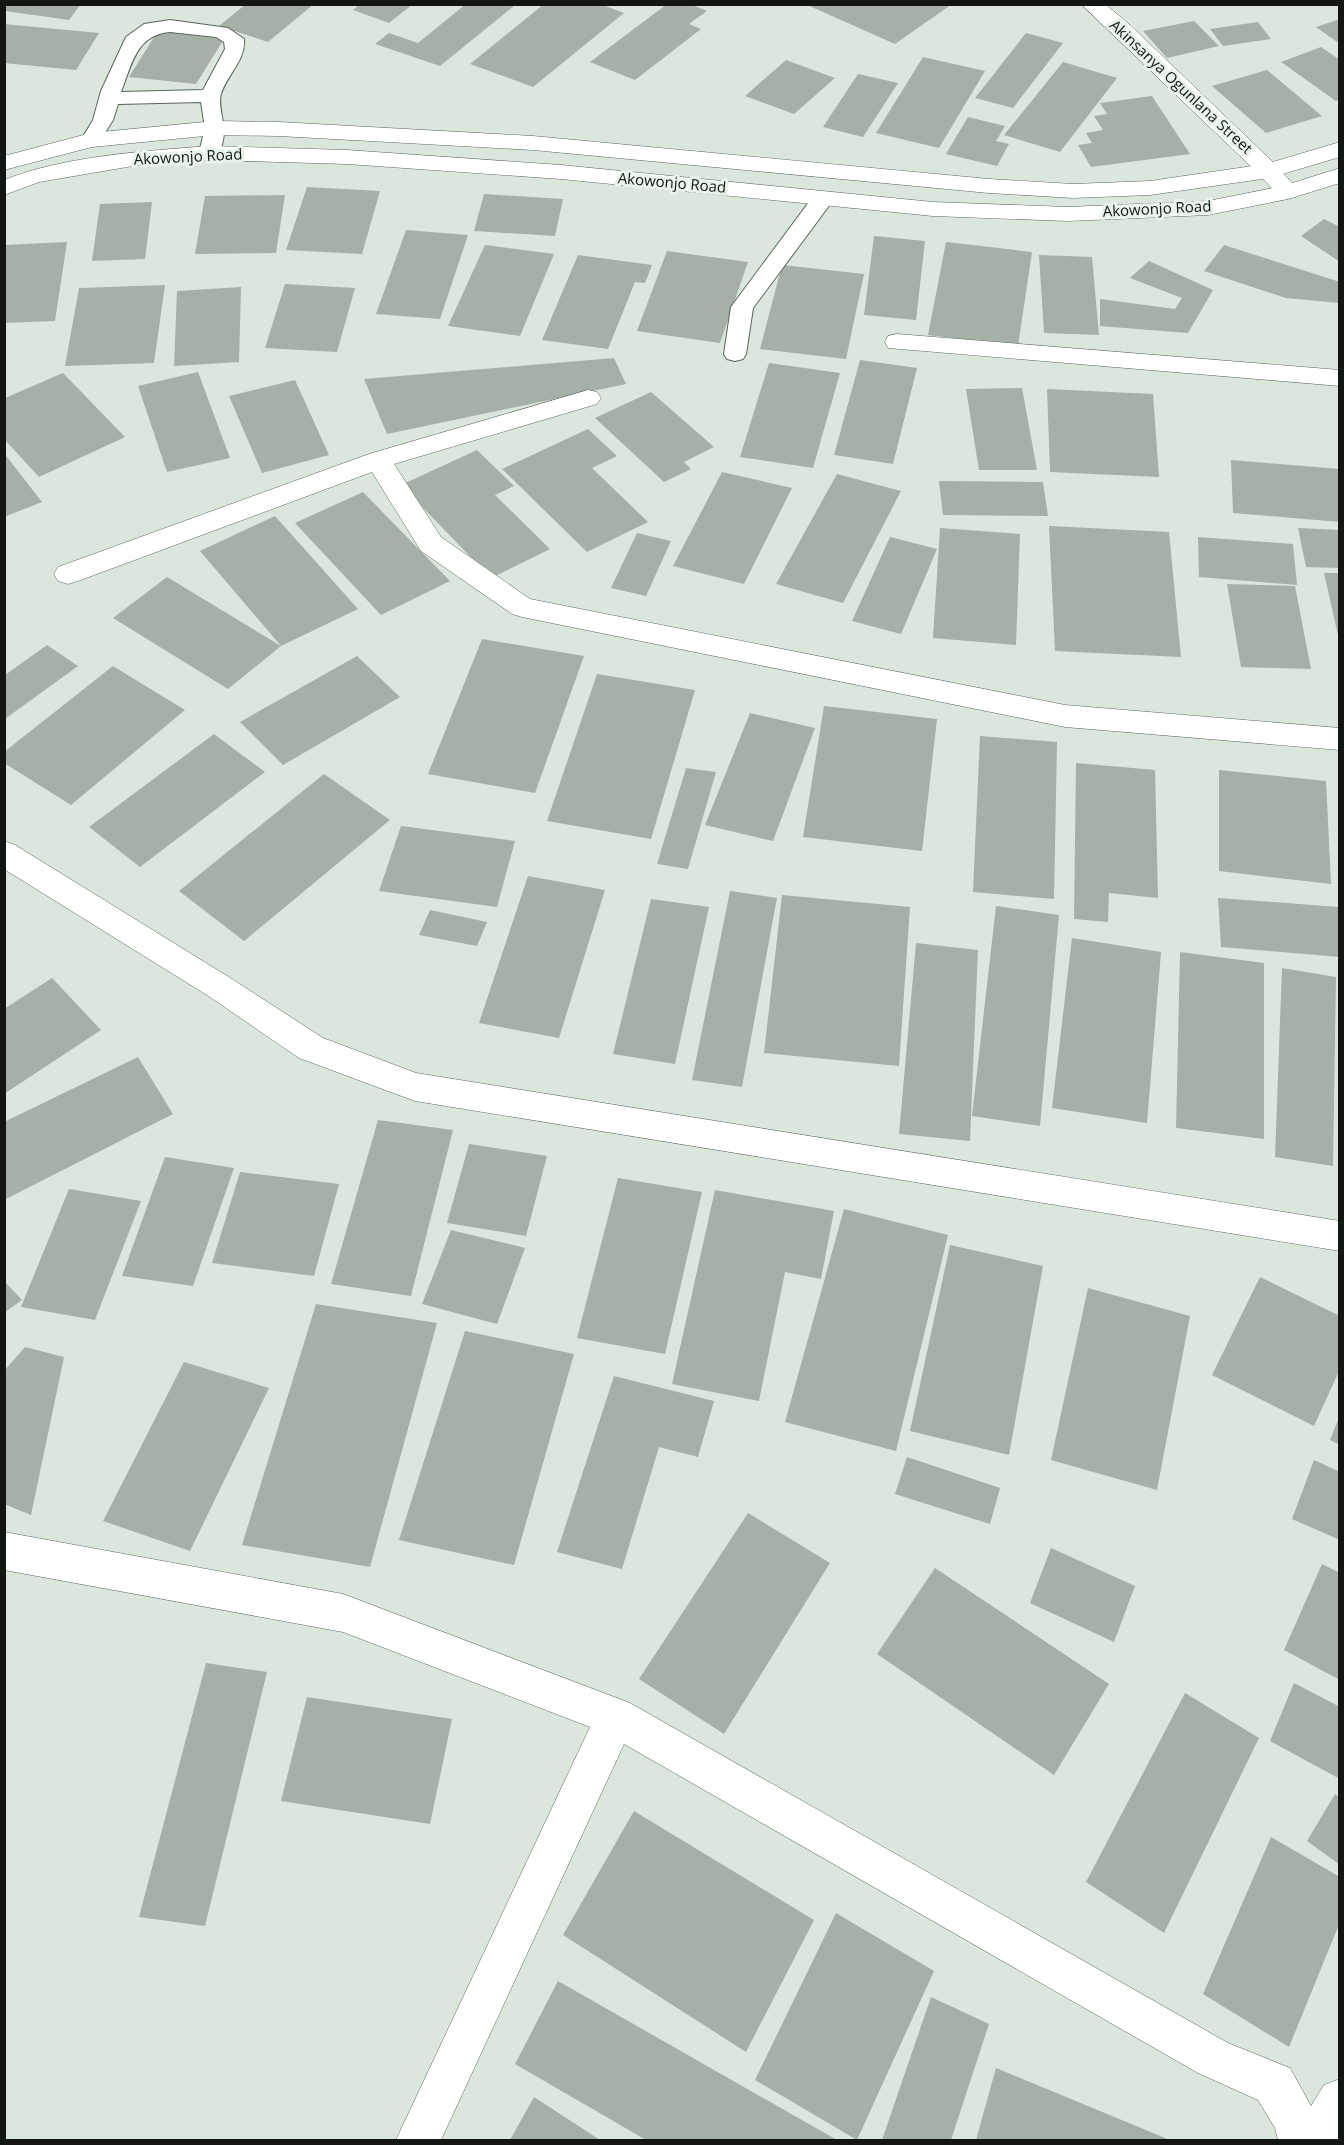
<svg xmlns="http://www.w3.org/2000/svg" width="1344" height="2145" viewBox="0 0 1344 2145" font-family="'Open Sans',sans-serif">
  <rect width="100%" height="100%" fill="#dbe7dd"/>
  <path fill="#a5b0a7" d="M5,4h76l-12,16 -64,-9z
    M246,4h68l-46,38 -49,-16z
    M360,4h53l-24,19 -36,-13z
    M466,4l48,2 -74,60 -65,-22 14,-11 29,10z
    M544,4h56l24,9 -91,74 -63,-23z
    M667,4h23l17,7 -18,13 12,5 -66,51 -45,-18z
    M805,4h147l-57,40z
    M1340,19v25l-24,-17z
    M1194,21l25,25 -52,12 -24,-27z
    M1258,22l13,17 -48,7 -13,-17z
    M4,24l95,9 -23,37 -72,-7z
    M158,31l66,8 -28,45 -67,-7z
    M1026,33l37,10 -50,65 -38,-10z
    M1321,47l19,13v39l-4,2 -55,-39z
    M923,57l62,14 -46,77 -63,-15z
    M786,60l49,18 -41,36 -49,-18z
    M1063,62l54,16 -57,74 -56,-17z
    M1267,70l55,46 -56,17 -54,-47z
    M858,74l40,9 -35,54 -40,-10z
    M1152,96l38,58 -99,13 -13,-22 14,-2 -6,-10 17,-3 -9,-14 13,-2 -7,-11z
    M968,117l37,9 -9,15 13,3 -12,22 -51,-12z
    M307,187l73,4 -18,63 -76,-4z
    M484,194l79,5 -8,37 -81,-5z
    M285,195l-9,58 -81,1 10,-58z
    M152,202l-7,57 -53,2 8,-57z
    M1324,219l16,8v35l-39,-26z
    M406,230l62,5 -28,84 -64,-5z
    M874,236l51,5 -9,79 -52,-5z
    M67,242l-12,79 -51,2v-78z
    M946,242l86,10 -14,94 -90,-11z
    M485,245l69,9 -34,82 -72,-10z
    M1224,245l116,37v21l-54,-5 -82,-27z
    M667,251l81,11 -28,81 -83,-12z
    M578,255l74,10 -7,18 -10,-1 -27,67 -66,-9z
    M1039,255l53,2 7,78 -55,-2z
    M1149,261l64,29 -25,43 -88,-7v-27l75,10 7,-11 -52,-20z
    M782,265l82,9 -18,85 -86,-10z
    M285,284l70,4 -18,64 -72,-4z
    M165,285l-11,78 -89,3 14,-78z
    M241,287l-2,75 -65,4 3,-75z
    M614,358l12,26 -239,50 -23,-55z
    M860,360l57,8 -24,96 -59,-9z
    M769,363l71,10 -27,95 -73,-11z
    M198,372l32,86 -63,14 -29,-86z
    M63,373l62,64 -86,40 -34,-37v-42z
    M295,380l34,75 -67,18 -33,-77z
    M1022,388l15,82h-58l-13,-81z
    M1047,389l106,5 6,83 -109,-5z
    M651,392l63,55 -30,15 7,7 -27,13 -69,-64z
    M588,429l29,27 -25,12 56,54 -61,30 -85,-83z
    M477,450l37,36 -19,9 55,54 -59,29 -90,-93z
    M4,453l38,49 -38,15z
    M1231,460l109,9v53l-107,-9z
    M722,472l70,16 -48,96 -71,-18z
    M837,474l64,17 -58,112 -67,-19z
    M939,481l104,1 5,34 -105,-1z
    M363,492l87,89 -69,34 -86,-92z
    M275,516l83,93 -77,37 -53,43 -115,-71 54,-41 114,69 -81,-95z
    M1049,526l120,6 12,125 -126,-6z
    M940,528l80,6 -4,111 -83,-7z
    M1298,528l42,2v38l-34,-1z
    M637,533l34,8 -25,55 -35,-8z
    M890,537l47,12 -36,85 -49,-13z
    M1198,537l95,7 4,41 -98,-8z
    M1324,573h16v67h-1z
    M1227,584l68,2 16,83 -70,-2z
    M482,639l102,17 -49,137 -107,-19z
    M47,645l31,21 -73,53v-44z
    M357,656l43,41 -117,68 -43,-43z
    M113,666l72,44 -114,95 -67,-42v-11z
    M597,674l98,16 -44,149 -104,-18z
    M824,706l113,13 -15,132 -119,-14z
    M750,713l65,15 -42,113 -68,-16z
    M214,734l51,38 -125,95 -51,-40z
    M980,736l77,6 -3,157 -81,-7z
    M1076,763l79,7 3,128 -49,-5 -1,29 -34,-3z
    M686,768l30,4 -28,97 -31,-5z
    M1219,770l107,11 5,103 -112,-13z
    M324,774l66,46 -146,121 -65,-50z
    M401,826l114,15 -18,66 -118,-16z
    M528,876l77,14 -46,148 -80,-15z
    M730,891l47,7 -35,189 -50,-7z
    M782,895l128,12 -11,159 -135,-13z
    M1218,898l121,9 1,50 -119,-10z
    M651,899l58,8 -34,157 -62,-10z
    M996,906l63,9 -19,211 -68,-10z
    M430,910l57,12 -10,24 -58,-11z
    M1072,938l89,14 -14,171 -95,-15z
    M916,943l62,7 -8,191 -71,-7z
    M1180,952l84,11v176l-88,-11z
    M1282,968l54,9 -3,189 -58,-9z
    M52,978l49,52 -97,64v-85z
    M138,1057l35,57 -169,86v-78z
    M378,1120l75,10 -42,166 -80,-12z
    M469,1144l78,12 -21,80 -79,-13z
    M165,1157l69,11 -41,118 -71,-10z
    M240,1172l99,12 -25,92 -102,-13z
    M618,1178l84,14 -37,162 -88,-16z
    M69,1189l72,12 -46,119 -74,-13z
    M715,1190l119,21 -13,68 -36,-7 -26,129 -87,-17z
    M844,1209l104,26 -52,216 -111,-29z
    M451,1230l74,18 -28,76 -75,-20z
    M950,1245l93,21 -34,189 -99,-24z
    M1260,1277l80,39v53l-26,57 -102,-51z
    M4,1281l18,19 -18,13z
    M1088,1288l102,28 -33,174 -106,-30z
    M316,1304l121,19 -67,244 -128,-22z
    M465,1331l109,23 -60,211 -115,-25z
    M25,1347l39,10 -33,158 -27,-11v-133z
    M184,1362l85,26 -79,163 -87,-30z
    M614,1376l100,25 -16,56 -39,-10 -37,122 -65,-17z
    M1340,1415v30l-10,-5z
    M907,1457l93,31 -10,36 -95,-30z
    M1314,1460l26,12v68l-48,-21z
    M748,1513l82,50 -106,171 -85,-55z
    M1051,1548l84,38 -21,56 -84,-39z
    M1322,1564l18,9v107l-56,-30z
    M935,1568l174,116 -55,91 -177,-121z
    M206,1663l61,9 -62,254 -66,-9z
    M1294,1683l46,24v72l-70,-38z
    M1185,1693l74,45 -95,195 -78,-51z
    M307,1697l145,22 -22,105 -149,-23z
    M1335,1794l5,4v67l-33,-24z
    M634,1811l180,109 -68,132 -183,-117z
    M1271,1837l69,40v45l-51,125 -86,-53z
    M836,1913l98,58 -77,169 -102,-60z
    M558,1981l279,159h-191l-131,-76z
    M931,1997l58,27 -38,116h-69z
    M996,2068l174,72h-194z
    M534,2097l66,43h-90z"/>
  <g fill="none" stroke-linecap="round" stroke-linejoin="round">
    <g stroke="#5a655c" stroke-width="2">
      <path id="service" d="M170,20l58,8 16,11c2,21 -17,36 -23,55 -5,17 12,39 -5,63l-7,2 -7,-2 -3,-4 6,-25 -4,-26 -83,2 -5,16 -15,24 -7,2 -7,-2 -3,-4 12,-20 8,-29 25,-54 18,-13zM170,32l46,5 8,5 1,7 -22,41 -82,2c11,-28 15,-57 49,-60z
        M823,193l8,1 3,5 -81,109 -7,46 -3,5 -8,2 -8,-2 -3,-5 7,-47 84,-113z"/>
    </g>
    <g stroke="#5a655c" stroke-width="1">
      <path id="minor" d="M1081,4h24l25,21 147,141 23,26 -4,5c-17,4 -24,-9 -35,-21z
        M897,334l443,36v16l-452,-38 -3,-6 3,-6z
        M588,390l9,2 4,6 -4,6 -203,60 47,73 89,62 535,106 275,23v22l-275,-23 -543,-110 -10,-3 -91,-63 -49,-79 -294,109 -10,3 -10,-3 -4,-7 4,-7 311,-113z
        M4,841l11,4 217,134 91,59 93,35 924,148v30l-925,-150 -116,-43 -89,-61 -206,-128z
        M4,1532l339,62 287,109 598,340 62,25 21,38 13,-21 16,-6v61h-62l-3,-12 -17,-28 -60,-27 -574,-329 -183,396h-45l194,-413 -247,-95 -339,-62z"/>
    </g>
    <g stroke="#5a655c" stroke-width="1">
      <path id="secondary" d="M215,121l64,1 254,14 456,43 84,5 77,-3 116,-17 74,-22v15l-71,21 -119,17 -77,3 -84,-5 -456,-43 -254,-14 -64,-1 -123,12 -88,23v-14l87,-23z
        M209,146l138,4 214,15 372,37 135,5 140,-6 75,-15 57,-18v15l-52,16 -80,16 -140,6 -135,-5 -372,-37 -214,-15 -138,-4 -70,5 -100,17 -35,13v-15c60,-24 141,-29 205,-34z"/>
    </g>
    <use href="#service" fill="#fff" fill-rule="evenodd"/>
    <use href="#minor" fill="#fff" fill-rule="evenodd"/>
    <use href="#secondary" fill="#fff" fill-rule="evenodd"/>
  </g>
  <g text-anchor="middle" stroke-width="6" stroke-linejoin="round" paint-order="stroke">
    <g font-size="15" fill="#121613" stroke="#e8f4ea">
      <text transform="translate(1181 87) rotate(43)" y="5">Akinsanya Ogunlana Street</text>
      <text transform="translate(188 157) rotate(-3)" y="5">Akowonjo Road</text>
      <text transform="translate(672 183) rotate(5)" y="5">Akowonjo Road</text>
      <text transform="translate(1157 209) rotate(-3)" y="5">Akowonjo Road</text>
    </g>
  </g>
  <rect width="1344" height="2145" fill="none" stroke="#121613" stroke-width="12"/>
</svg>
